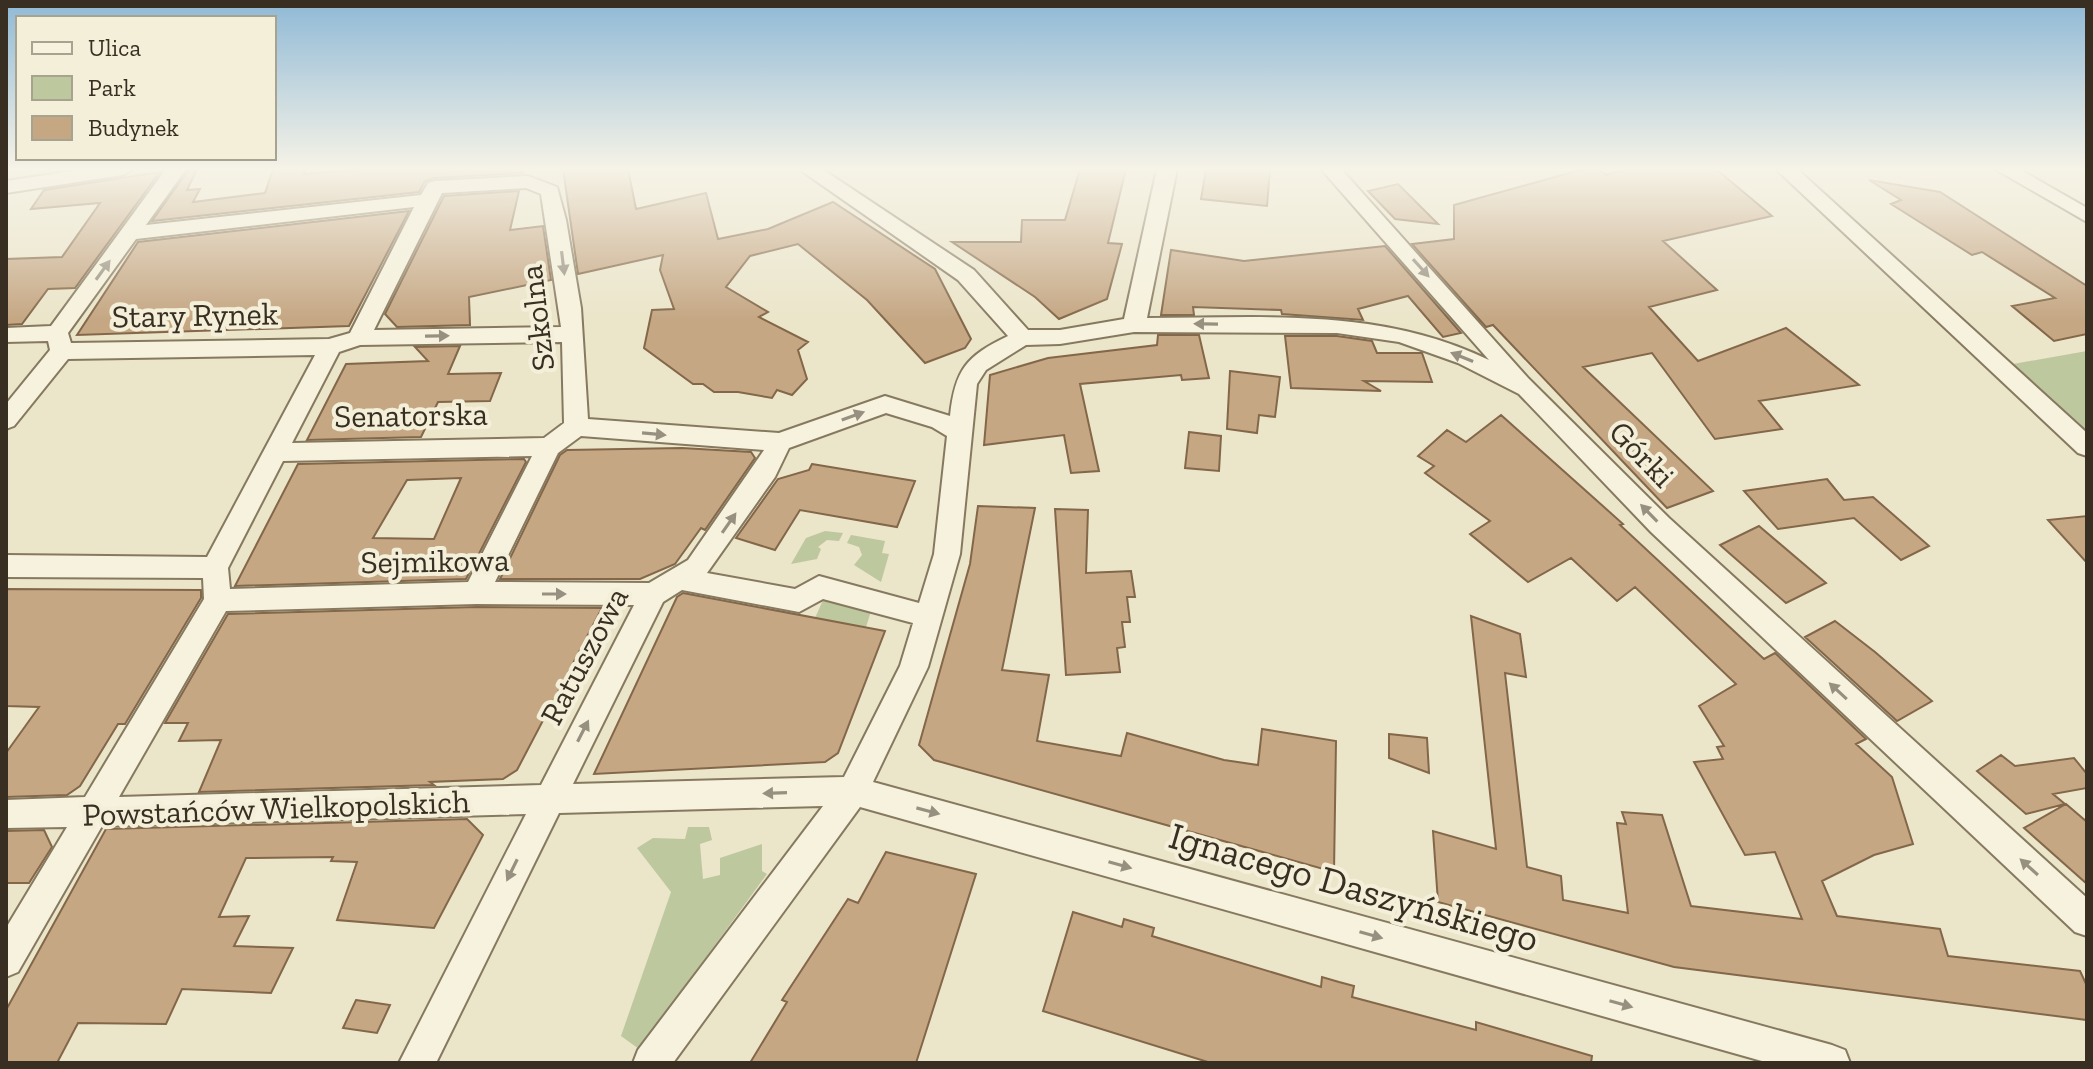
<svg xmlns="http://www.w3.org/2000/svg" width="2093" height="1069" viewBox="0 0 2093 1069" font-family="'Zilla Slab',serif">
  <rect width="100%" height="100%" fill="#ebe5ca"/>
  <path fill="#bec89f" d="M2087,351v92l-85,-77z
    M825,531l18,2 -4,8 -12,-1 -9,7 3,2 -4,10 -26,5 15,-26z
    M851,535l34,6 -3,12 7,1 -8,28 -27,-17 8,-10 -3,-8 -12,-4z
    M824,598l48,10 -6,19 -51,-9z
    M688,827h21l3,13 -12,4 3,35 17,-4v-17l42,-14v27l5,3 -128,175 -18,-13 50,-144 -34,-44 16,-10 32,1z"/>
  <path fill="#c5a784" stroke="#836748" stroke-width="2" fill-rule="evenodd" d="M189,169h8l-10,21 13,-1 -7,13 72,-9 8,-24h33l-2,5 55,-5h165l-1,4 -89,5 -9,3 -6,11 -267,29z
    M563,169h65l8,40 70,-16 12,46 50,-10 65,-27 102,67 36,70 -6,9 -40,15 -58,-63 -69,-56 -48,12 -24,31 42,25 -9,5 49,25 -10,8 9,29 -15,16 -15,-5 -5,8 -34,-6h-24l-11,-8h-10l-49,-36 8,-38 22,-1 -14,-39 3,-15 -85,19z
    M1080,169h46l-18,74 14,1 -15,55 -48,20 -24,-22 -83,-55h69l1,-22h43z
    M1206,169h64l-3,37 -66,-7z
    M1584,169h15l7,6 21,-6h89l56,47 -109,25 54,49 -68,17 49,54 88,-33 73,57 -100,16 23,28 -67,10 -63,-86 -69,14 130,124 -46,17 -174,-183 -7,2 -74,-83 42,-5v-34z
    M160,172l-85,116 -27,1 -26,35 -16,1v-66l56,-2 38,-54 -69,6 13,-19z
    M1869,180l71,12 147,94v48l-33,7 -42,-35 43,-8 -73,-46 -10,3 -81,-51 10,-4z
    M1398,184l40,40 -43,-5 -27,-28z
    M519,191l-9,39 33,-4 8,54 -82,17 1,28 -73,2 -12,-13 59,-118z
    M409,211l-60,115 -272,9 61,-93z
    M1385,246l76,87 -18,4 -35,-41 -50,13 5,11 -81,-6 -1,-4 -88,-3 1,8h-33l10,-65 73,11z
    M1158,335h41l10,43 -27,2 -1,-5 -101,9 19,87 -28,2 -7,-38 -80,10 6,-70 58,-17 109,-13z
    M1285,336h52l35,5 5,12h45l10,29 -68,-1 17,10 -90,-3z
    M460,346l-12,28 53,-1 -11,28 -52,1 -17,35 -114,3 39,-76 82,-3 -13,-14z
    M1230,371l50,6 -5,40 -16,-2 -2,18 -30,-4z
    M1501,415l122,109 -3,1 144,134 11,-6 91,86 -10,5 36,33 21,67 -39,11 -52,26 15,35 103,13 8,27 132,15 7,15v34l-413,-53 -236,-65 -5,-71 63,18 -25,-233 49,18 6,43 -21,-4 22,194 34,9 2,24 65,13 -11,-90 9,1 -4,-12 40,3 29,91 111,13 -27,-67 -30,3 -51,-93 29,-3 -6,-12 7,-1 -25,-40 37,-22 -101,-97 -18,14 -46,-43 -43,24 -58,-48 20,-13 -65,-48 9,-7 -16,-10 29,-26 19,12z
    M1189,432l32,4 -2,35 -34,-3z
    M682,448l69,4 4,6 -50,72 -4,-2 -26,36 -35,15h-140l60,-124 7,-5z
    M524,459l2,3 -60,117 -231,7 63,-122zM461,478l-27,61 -61,-1 34,-58z
    M812,464l103,17 -18,46 -97,-17 -25,40 -39,-12 42,-59 31,-9z
    M1827,479l17,21 29,-3 56,49 -28,14 -47,-42 -76,11 -34,-38z
    M978,506l57,2 -33,162 47,5 -12,66 84,15 6,-23 97,27 34,5 4,-36 74,12 -2,131 -400,-112 -15,-15 51,-181z
    M1055,509l33,1 -2,63 45,-2 4,26h-8l3,25h-8l3,25 -8,1 3,24 -54,3z
    M2087,516v47l-39,-43z
    M1759,526l67,57 -40,20 -66,-58z
    M6,589l195,1v8l-76,126h-7l-38,62 -13,9 -61,2v-44l33,-46 -33,-1z
    M683,593l202,38 -47,122 -13,9 -231,12 83,-177z
    M476,607l126,1 -85,162 -14,9 -73,3 4,3 -235,7 22,-52 -42,1 9,-18h-23l63,-109z
    M1835,621l40,31 57,49 -35,20 -92,-84z
    M1389,734l38,4 2,35 -40,-15z
    M2001,755l14,11 59,-8 13,16v14l-34,6 12,10 -39,10 -49,-43z
    M2066,804l21,18v62l-63,-56z
    M467,819l16,16 -49,93 -97,-8 20,-58 -26,-1 2,-4 -87,1 -27,59 30,-1 -15,30 59,2 -22,45 -89,-4 -16,35 -88,-1 -21,40h-51v-53l100,-181z
    M44,830l8,17 -23,36h-23v-52z
    M886,852l90,22 -60,189h-166l37,-61 -5,-2 66,-101 10,4z
    M1073,912l49,15 2,-8 30,9 -2,8 169,51 1,-10 17,5 15,4 -2,11 124,33v-8l116,34 -1,7h-380l-168,-52z
    M356,1000l34,5 -13,28 -34,-5z"/>
  <g fill="none" stroke-linecap="round" stroke-linejoin="round">
    <g stroke="#867960" stroke-width="4">
      <path id="street" d="M86,169h47l-10,6 -117,18v-12z
        M166,169h20l-40,56 275,-30 7,-12 7,-2 93,-5 29,11 9,33 15,88 7,111 191,14 106,-37 65,20c5,-46 16,-60 58,-80l-50,-56 -159,-111h23l152,101 54,60h32l64,-11 33,-150h20l-30,149c116,0 234,-11 342,42l-168,-191h20l188,210 140,139 418,380v38l-12,-4 -424,-400 -132,-138 -61,-31 -59,-21 -62,-9 -203,-1 -74,12 -34,1 -40,25 -9,14 -17,170 -32,113 -55,115 959,263 13,5 5,13h-81l-909,-256 -187,256h-40l5,-13 185,-244 -264,7 -123,250h-37l127,-249 -424,12 -84,146 -12,5v-49l61,-101 -61,1v-28l79,-3 119,-198 -1,-21 -197,-1v-22l201,2 108,-202 -247,4 -54,67 -8,3v-25l44,-54 -2,-9 -42,1v-14l45,-2zM526,188l15,6 20,133 -187,3 68,-137zM414,207l-64,126 -21,6 -258,4 -3,-10 68,-94zM562,342l2,81 -20,15 -252,5 47,-91 21,-7zM886,413l46,14 15,9 -13,118 -15,49 -100,-27 -24,13 -88,-16 68,-96 14,-29zM581,436l183,14 -76,110 -39,23 -154,-1 63,-129zM532,456l-64,126 -238,7 -2,-21 55,-107zM682,590l117,22 24,-13 90,24 -13,43 -56,111 -271,7 90,-182zM476,604l158,1 -93,180 -422,12 107,-186z
        M1776,169h21l290,264v23l-9,-3z
        M1995,169h24l68,39v14z"/>
    </g>
    <use href="#street" fill="#f6f2dd" fill-rule="evenodd"/>
  </g>
  <defs><path id="oneway-solid" d="M-6-.8H1V-3.2L6.5 0L1 3.2V.8H-6Z" transform="scale(2)"/></defs>
  <g fill="#979080">
    <use href="#oneway-solid" transform="translate(563 263) rotate(83)"/>
    <use href="#oneway-solid" transform="translate(1421 268) rotate(48)"/>
    <use href="#oneway-solid" transform="translate(103 270) rotate(-54)"/>
    <use href="#oneway-solid" transform="translate(1206 324) rotate(-179)"/>
    <use href="#oneway-solid" transform="translate(437 336) rotate(-1)"/>
    <use href="#oneway-solid" transform="translate(1462 357) rotate(-158)"/>
    <use href="#oneway-solid" transform="translate(853 416) rotate(-20)"/>
    <use href="#oneway-solid" transform="translate(654 434) rotate(5)"/>
    <use href="#oneway-solid" transform="translate(1649 513) rotate(-134)"/>
    <use href="#oneway-solid" transform="translate(729 523) rotate(-55)"/>
    <use href="#oneway-solid" transform="translate(554 594)"/>
    <use href="#oneway-solid" transform="translate(1838 691) rotate(-137)"/>
    <use href="#oneway-solid" transform="translate(583 731) rotate(-63)"/>
    <use href="#oneway-solid" transform="translate(775 793) rotate(178)"/>
    <use href="#oneway-solid" transform="translate(928 811) rotate(15)"/>
    <use href="#oneway-solid" transform="translate(1120 865) rotate(16)"/>
    <use href="#oneway-solid" transform="translate(2029 867) rotate(-138)"/>
    <use href="#oneway-solid" transform="translate(512 870) rotate(116)"/>
    <use href="#oneway-solid" transform="translate(1371 935) rotate(16)"/>
    <use href="#oneway-solid" transform="translate(1621 1004) rotate(16)"/>
  </g>
  <linearGradient id="sky" x2="0" y2="1"><stop stop-color="#8fb9d6"/><stop offset="0.53" stop-color="#f6f3e7"/><stop offset="1" stop-color="#f6f3e7" stop-opacity="0"/></linearGradient>
  <rect width="2093" height="319" fill="url(#sky)"/>
  <g text-anchor="middle" stroke-width="8" stroke-linejoin="round" paint-order="stroke">
    <g font-size="32" fill="#382f22" stroke="#f3efd9">
      <text transform="translate(195 315) rotate(-1)" y="11">Stary Rynek</text>
      <text transform="translate(537 318) rotate(-97)" y="11">Szkolna</text>
      <text transform="translate(411 415) rotate(-1)" y="11">Senatorska</text>
      <text transform="translate(1642 454) rotate(46)" y="11">Górki</text>
      <text transform="translate(435 561) rotate(-1)" y="11">Sejmikowa</text>
      <text transform="translate(584 656) rotate(-62)" y="11">Ratuszowa</text>
      <text transform="translate(276 808) rotate(-2)" y="11">Powstańców Wielkopolskich</text>
    </g>
    <g font-size="38" fill="#382f22" stroke="#f3efd9">
      <text transform="translate(1354 887) rotate(16)" y="13">Ignacego Daszyńskiego</text>
    </g>
  </g>
  <rect width="2093" height="1069" fill="none" stroke="#382f22" stroke-width="16"/>
  <rect x="16" y="16" width="260" height="144" fill="#f3efd9" stroke="#a8a290" stroke-width="2"/>
  <rect x="32" y="42" width="40" height="12" fill="#f6f2dd" stroke="#a8a290" stroke-width="2"/>
  <text x="88" y="56" font-size="24" fill="#382f22">Ulica</text>
  <rect x="32" y="76" width="40" height="24" fill="#bec89f" stroke="#a8a290" stroke-width="2"/>
  <text x="88" y="96" font-size="24" fill="#382f22">Park</text>
  <rect x="32" y="116" width="40" height="24" fill="#c5a784" stroke="#a8a290" stroke-width="2"/>
  <text x="88" y="136" font-size="24" fill="#382f22">Budynek</text>
</svg>
